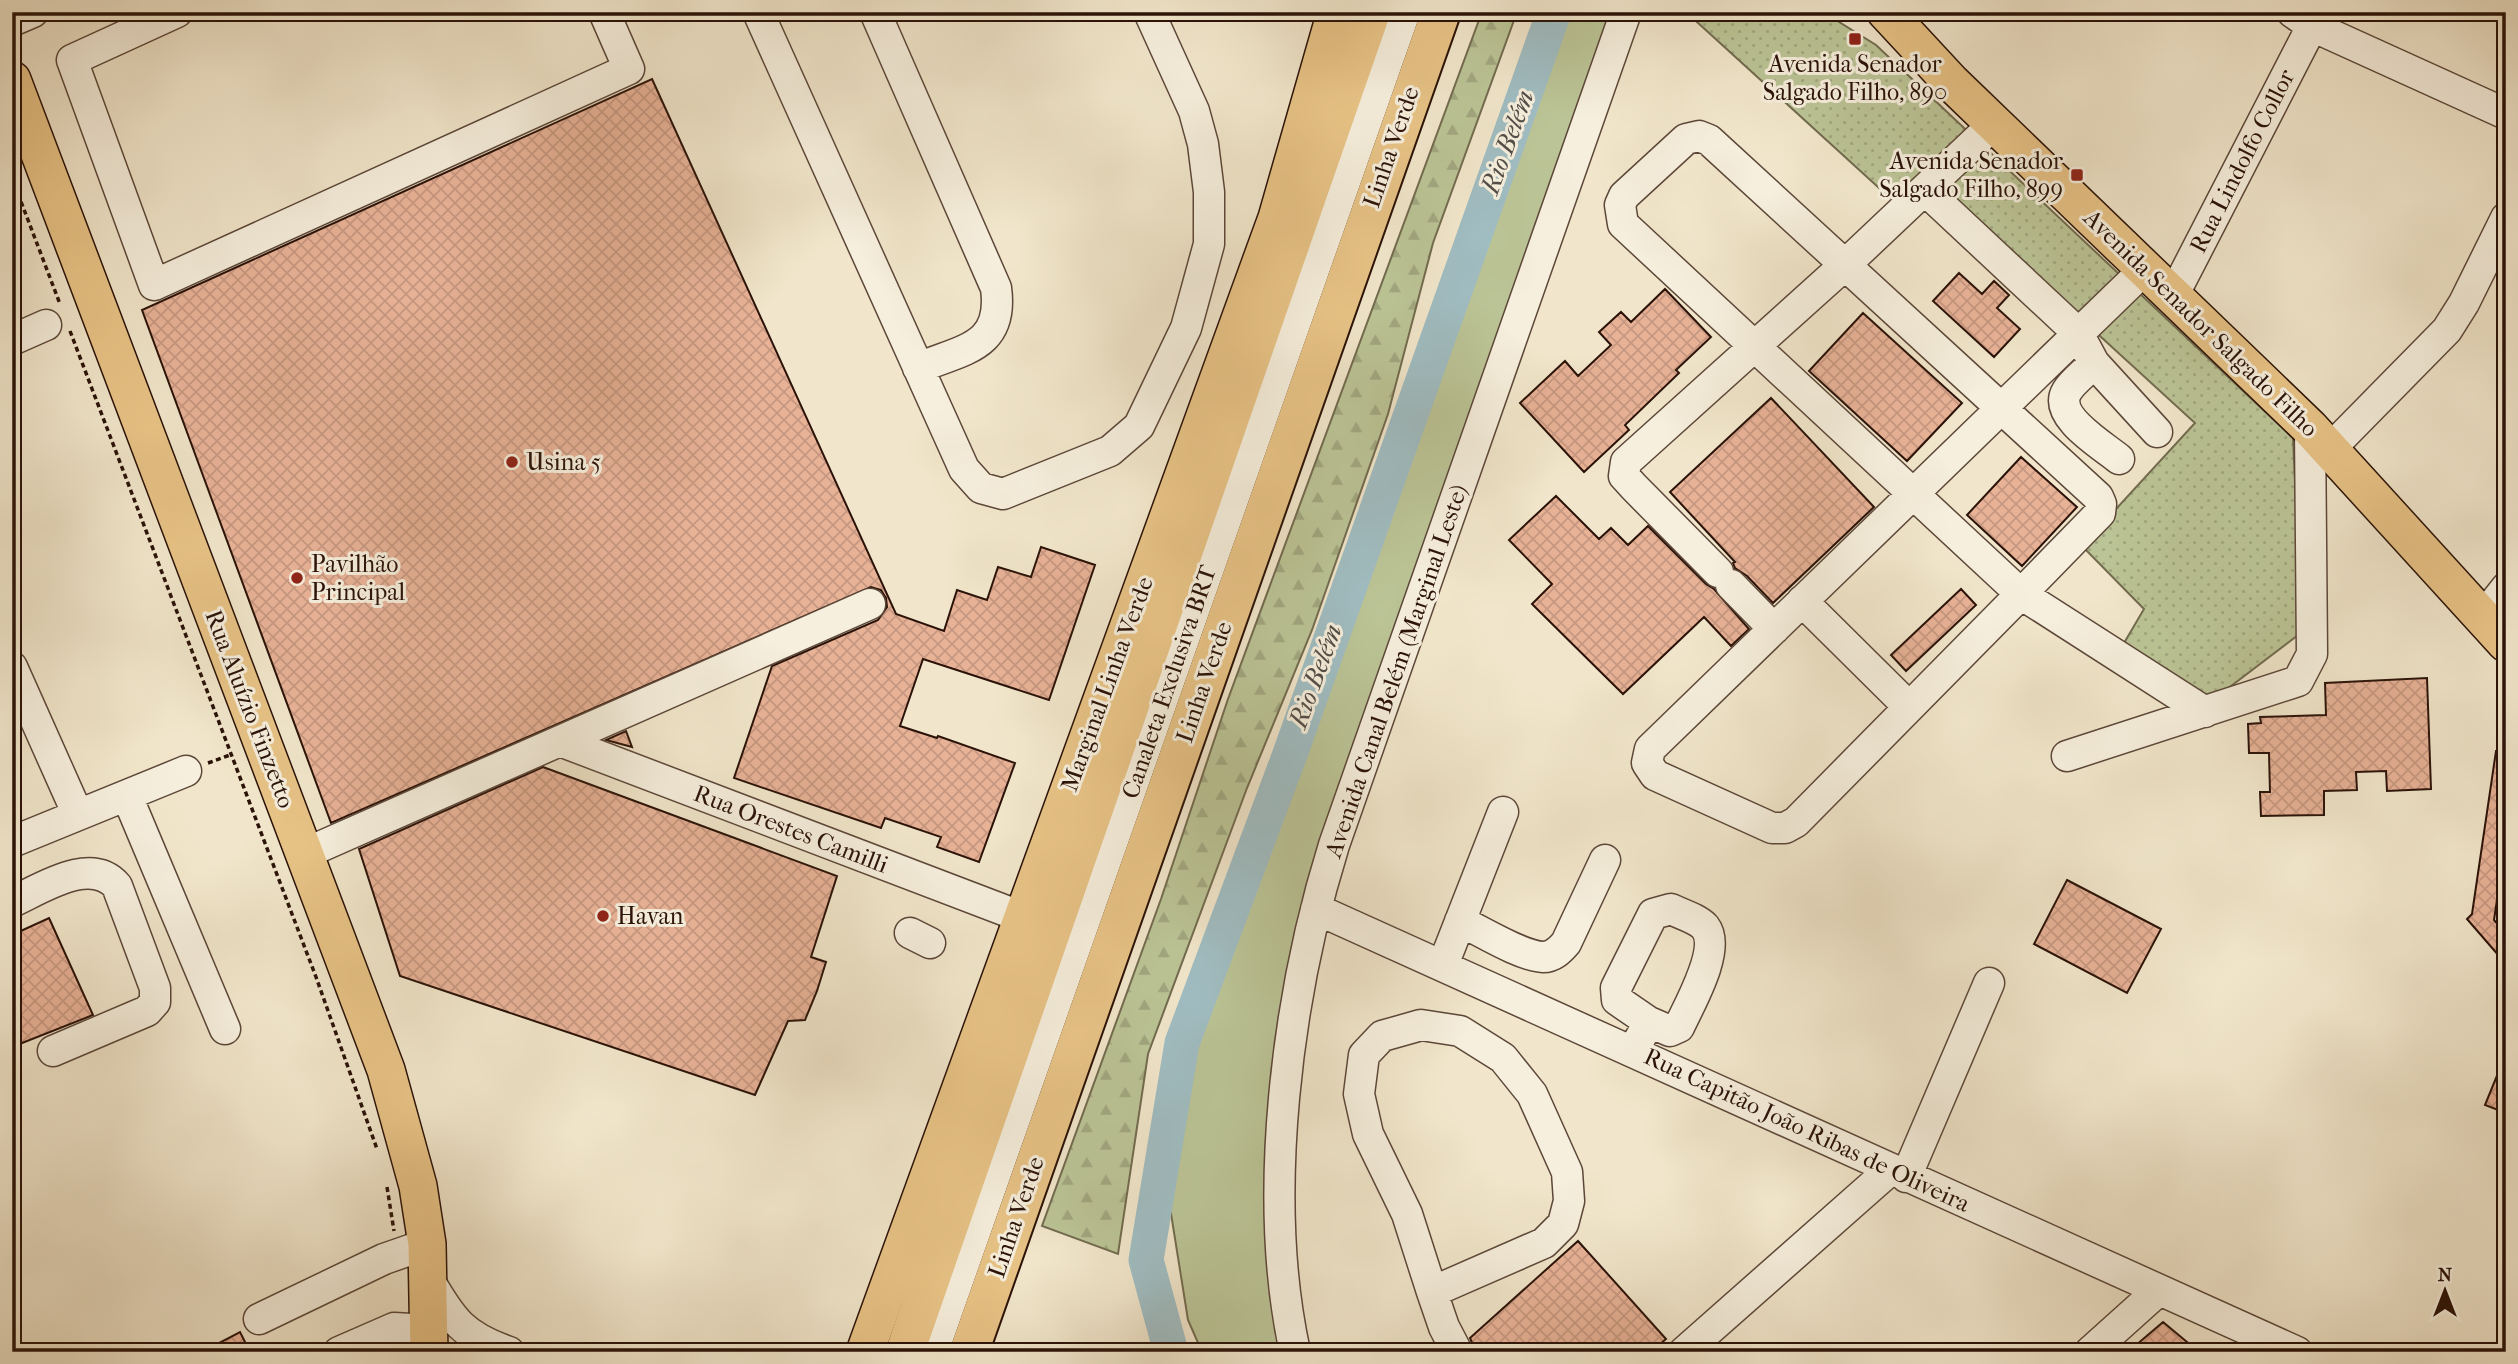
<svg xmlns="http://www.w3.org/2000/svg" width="2518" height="1364" viewBox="0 0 2518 1364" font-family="'IM FELL French Canon',serif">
  <defs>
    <pattern id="forest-firs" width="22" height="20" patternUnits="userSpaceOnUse" patternTransform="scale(1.75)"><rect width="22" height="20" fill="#bbc496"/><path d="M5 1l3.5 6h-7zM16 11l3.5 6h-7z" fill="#a1a780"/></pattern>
    <pattern id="park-dots" width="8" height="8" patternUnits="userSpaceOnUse" patternTransform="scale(1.75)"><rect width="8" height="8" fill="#bbc496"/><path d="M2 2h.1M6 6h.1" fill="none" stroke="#a1a780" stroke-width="1.8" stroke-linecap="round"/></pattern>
    <pattern id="building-cross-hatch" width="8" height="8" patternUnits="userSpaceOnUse" patternTransform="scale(1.75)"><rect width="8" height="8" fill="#e8b297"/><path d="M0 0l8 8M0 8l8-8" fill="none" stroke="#c79881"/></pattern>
  </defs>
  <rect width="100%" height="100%" fill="#f1e6cb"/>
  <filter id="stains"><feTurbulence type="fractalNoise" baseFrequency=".00286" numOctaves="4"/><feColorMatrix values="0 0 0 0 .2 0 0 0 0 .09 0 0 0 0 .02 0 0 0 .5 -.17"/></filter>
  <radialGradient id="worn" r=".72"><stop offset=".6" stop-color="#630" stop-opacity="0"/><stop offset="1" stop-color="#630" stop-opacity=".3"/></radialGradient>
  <path fill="#bbc496" stroke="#726b4f" stroke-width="2" d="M1564,12h46l-308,898 -19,442h-81l-14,-32 -19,-119 22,-154z"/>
  <path fill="url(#forest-firs)" stroke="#726b4f" stroke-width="2" d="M1482,12h35l-84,231 -45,171 -76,216 -65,158 -99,266 -30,200 -76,-28 119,-327 67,-200z"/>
  <path fill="url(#park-dots)" stroke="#726b4f" stroke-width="2" d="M1686,12h144l6,8 40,25 417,393 9,194 -92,70 -90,-52 24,-41 -62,-63 113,-123 -271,-248 -34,23z"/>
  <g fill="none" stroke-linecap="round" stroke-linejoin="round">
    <path stroke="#a0bdc2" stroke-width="35" d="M1171,1352l-25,-92 36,-217 108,-289 264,-742"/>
  </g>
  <path fill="url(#building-cross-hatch)" stroke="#2a1208" stroke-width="2" d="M652,79l244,535 48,17 13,-41 30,10 11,-33 33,10 10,-30 54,18 -46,135 -126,-41 -23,67 37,12 1,-2 77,27 -36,99 -42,-15 4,-10 -56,-19 -4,10 -147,-50 38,-112 106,-46 9,-13 -1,-9 -5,-8 -10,-3 -540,236 -189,-513z
    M1959,273l23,21 12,-13 15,14 -12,13 23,21 -26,28 -61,-56z
    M1665,289l46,48 -35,33 3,3 -54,52 4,5 -45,42 -64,-69 45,-42 13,15 33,-31 -12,-13 22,-20 10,10z
    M1863,313l99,90 -55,58 -98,-90z
    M1771,398l103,109 -101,96 -26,-27 -12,-8 -2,-5 2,-1 -65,-70z
    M2021,457l56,50 -55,59 -55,-51z
    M1556,496l43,43 12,-11 17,17 20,-19 58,58 8,5 35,40 -18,17 -27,-29 -81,77 -91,-90 20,-20 -43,-44z
    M1961,589l15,16 -70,66 -15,-16z
    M2427,678l4,111 -44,2 -1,-20 -30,1 1,18 -33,1v24l-63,1 -1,-24h10l-1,-39h-20l-1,-29 13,-1 -1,-6 66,-2 -1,-32z
    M626,731l6,16 -26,-7z
    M2496,751l10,1v88l-12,80 12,14v30l-39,-45 5,-5z
    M543,767l294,109 -26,81 15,5 -9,29 -12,29 -17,1 -33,74 -355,-119 -41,-127z
    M2067,880l94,49 -34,64 -93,-49z
    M49,918l44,97 -81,32v-112z
    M2505,1056h1v57l-21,-8z
    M1578,1241l88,98 -15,13h-175l-6,-14z
    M2163,1322l36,30h-71z
    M240,1332l10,20h-48z"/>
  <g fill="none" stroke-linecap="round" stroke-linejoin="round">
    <g stroke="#5c4739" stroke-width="33">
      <path id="minor" d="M177,12l-105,48 82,225 475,-216 -25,-57
        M758,12l206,457 17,19 22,6 107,-43 29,-25 47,-98 23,-84v-52l-6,-48 -9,-33 -45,-99
        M875,12l121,276c8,59 -32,61 -78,80
        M2292,12l20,14 194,88
        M12,21l21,-9
        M1699,136l10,4 389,357 3,7 -1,9 -79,81 -398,-370 -3,-19 4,-9 62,-57z
        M1925,190l153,143 16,30 63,69
        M2145,269l-495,480 -3,14 8,12 117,53h13l11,-6 225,-228 184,118
        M2173,296l139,-270
        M12,340l34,-15
        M2094,363c-8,9 -21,18 -27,28 -15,25 35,54 52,68
        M2330,449l117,-119 17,-27 42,-85
        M1718,572l-84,-85 -10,-11 2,-14 221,-199 147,-139
        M1731,585l43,44
        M1802,601l107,106
        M2483,617l23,-29
        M12,667l66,148
        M560,741l462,176
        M2067,756l231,-75 14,-27 -2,-226
        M127,796l98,233
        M12,842l174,-71
        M306,853l564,-249
        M12,902c29,-13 79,-47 105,-16l38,102v14l-8,9 -94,40
        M1316,909l981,443
        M1460,921c21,10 61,35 83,36 10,0 17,-7 23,-14l39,-83
        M910,933l20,10
        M1443,965l60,-153
        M1633,1051l16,-29 -32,-22 -1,-12 37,-74 18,-5c10,5 27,10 34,18 17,22 -16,78 -26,100l-9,4 -21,-9
        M1906,1177l83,-194
        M429,1280c23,40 34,56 80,72
        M1432,1292l112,-49 19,-19 6,-23 -2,-29 -35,-78 -29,-36 -43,-27 -39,-6 -39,11 -18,19 -5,39 9,40 39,80 25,78 12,35 13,25
        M259,1319l125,-60 43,-15
        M339,1352l55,-24 35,2
        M933,1352l472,-1340
        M1295,1352c-34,-155 -8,-356 39,-507l292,-833
        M1684,1352l206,-182
        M2090,1352l69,-62"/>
    </g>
    <g stroke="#2a1208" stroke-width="40">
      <path id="major" d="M1886,12l66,71 358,345 196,215
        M12,80l374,990 32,116 9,58 2,108
        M865,1352l412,-1134 59,-206"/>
    </g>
    <g stroke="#2a1208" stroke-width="42">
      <path id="highway" d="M905,1352l466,-1340
        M969,1352l472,-1340"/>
    </g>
    <path stroke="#2a1208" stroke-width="3.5" stroke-dasharray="5 3.5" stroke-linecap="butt" d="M12,178l48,126
      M70,331l246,646 61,172
      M208,763l22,-8
      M387,1187l7,44"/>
    <use href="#minor" stroke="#f6efdd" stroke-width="30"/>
    <use href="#major" stroke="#e8c386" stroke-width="37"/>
    <use href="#highway" stroke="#e8c386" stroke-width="38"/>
  </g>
  <g fill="#8f2418" stroke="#f6efdd" stroke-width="2.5">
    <rect x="1848" y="32" width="14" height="14" rx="3.5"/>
    <rect x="2070" y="168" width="14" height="14" rx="3.5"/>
    <circle cx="512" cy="462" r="7"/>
    <circle cx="297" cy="578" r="7"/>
    <circle cx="603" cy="916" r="7"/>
  </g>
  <g text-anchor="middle" stroke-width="6" stroke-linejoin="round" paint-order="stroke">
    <g font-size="24" fill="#2a1208" stroke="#f6efdd" text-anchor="start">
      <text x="1855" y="72" text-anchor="middle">Avenida Senador<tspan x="1855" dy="28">Salgado Filho, 890</tspan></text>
      <text x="2063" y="169" text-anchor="end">Avenida Senador<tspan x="2063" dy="28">Salgado Filho, 899</tspan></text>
      <text x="526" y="470">Usina 5</text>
      <text x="311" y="572">Pavilhão<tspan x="311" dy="28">Principal</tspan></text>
      <text x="617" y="924">Havan</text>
    </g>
    <g font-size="24" fill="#2a1208" stroke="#f6efdd">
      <text transform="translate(1391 147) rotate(-71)" y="8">Linha Verde</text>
      <text transform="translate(2242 161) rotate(-63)" y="8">Rua Lindolfo Collor</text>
      <text transform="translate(2201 323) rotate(44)" y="8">Avenida Senador Salgado Filho</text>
      <text transform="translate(1396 671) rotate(-71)" y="8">Avenida Canal Belém (Marginal Leste)</text>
      <text transform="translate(1169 682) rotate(-71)" y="8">Canaleta Exclusiva BRT</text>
      <text transform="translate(1204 682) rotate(-71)" y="8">Linha Verde</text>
      <text transform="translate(1107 684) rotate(-70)" y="8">Marginal Linha Verde</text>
      <text transform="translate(250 709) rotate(69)" y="8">Rua Aluízio Finzetto</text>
      <text transform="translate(791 829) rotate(21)" y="8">Rua Orestes Camilli</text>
      <text transform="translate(1807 1130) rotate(25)" y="8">Rua Capitão João Ribas de Oliveira</text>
      <text transform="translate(1016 1217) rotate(-71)" y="8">Linha Verde</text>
    </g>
    <g font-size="26" font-style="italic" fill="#534e49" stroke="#f6efdd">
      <text transform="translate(1507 142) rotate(-70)" y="9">Rio Belém</text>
      <text transform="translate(1315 676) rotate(-70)" y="9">Rio Belém</text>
    </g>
  </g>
  <rect width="2518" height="1364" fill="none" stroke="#f1e6cb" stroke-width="42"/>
  <rect x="14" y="14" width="2490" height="1336" fill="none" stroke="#2a1208" stroke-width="3.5"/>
  <rect x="21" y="21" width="2476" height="1322" fill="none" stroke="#2a1208" stroke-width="2"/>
  <g transform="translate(2445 1291)" stroke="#f6efdd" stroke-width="5" paint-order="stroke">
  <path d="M0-5L12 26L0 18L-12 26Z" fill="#2a1208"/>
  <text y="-10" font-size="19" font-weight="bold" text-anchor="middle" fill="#2a1208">N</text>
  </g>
  <rect width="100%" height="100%" filter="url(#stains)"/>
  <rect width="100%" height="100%" fill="url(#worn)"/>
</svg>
